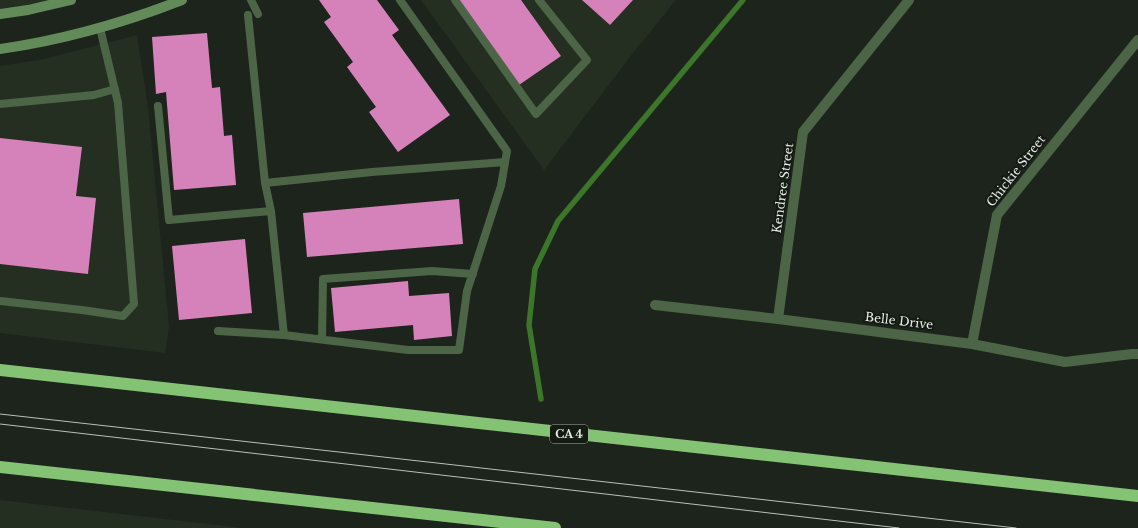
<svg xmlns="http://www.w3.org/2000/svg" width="1138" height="528" viewBox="0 0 1138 528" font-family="'Libre Baskerville',serif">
  <rect width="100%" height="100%" fill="#1d241c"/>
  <path fill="#242f22" d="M0,0h71l-71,14z
    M421,0h255l-43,53 -89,117z
    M137,35l11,72 21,220 -4,26 -165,-20v-267l44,-7z
    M0,500l243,28h-243z"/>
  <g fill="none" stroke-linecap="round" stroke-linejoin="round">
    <path stroke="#3b762a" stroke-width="5.5" d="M541,399l-12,-74 6,-56 23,-48 185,-221"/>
  </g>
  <path fill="#d582bb" d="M319,0h58l22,30 -7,5 58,80 -52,37 -29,-40 7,-5 -29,-40 6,-5 -29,-40 7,-5z
    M459,0h62l40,56 -42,29z
    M582,0h51l-23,25z
    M207,33l5,55 8,-1 4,49 8,-1 4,50 -62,5 -8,-98 -10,2 -4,-57z
    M0,138l82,9 -6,49 20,2 -8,76 -88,-10z
    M459,199l4,45 -156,13 -4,-44z
    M245,239l7,74 -73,7 -7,-74z
    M408,281l1,15 40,-3 3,43 -38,4 -1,-15 -78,7 -4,-44z"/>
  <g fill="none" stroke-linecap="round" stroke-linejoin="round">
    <path stroke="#4c6546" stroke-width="8" d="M251,0l7,14
      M455,0l81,114 51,-54 -48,-60
      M248,15l17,168 6,28 13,124
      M0,104l94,-9 21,-6
      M158,106l11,114 102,-9
      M265,183l107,-11 133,-10
      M0,301l82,9 41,6 11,-12 -16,-201 -18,-75
      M218,331l66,4 124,15h51l8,-59 34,-105 6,-35 -107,-151
      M322,339l1,-60 109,-8 41,3"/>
    <path stroke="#4c6546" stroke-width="10" d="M655,305l123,14 194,25 93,18 67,-8h6
      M778,319l25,-187 106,-132
      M972,344l25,-129 141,-175"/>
    <path stroke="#638b59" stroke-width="10" d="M0,14l28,-4 43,-10
      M0,49c63,-9 123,-26 182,-49"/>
    <path stroke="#84c274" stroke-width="12" d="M0,370l1138,126
      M0,467l555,61"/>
    <path stroke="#babfb9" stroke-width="1" d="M0,414l1016,114
      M0,424l899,104"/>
  </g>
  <g text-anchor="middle" stroke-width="4" stroke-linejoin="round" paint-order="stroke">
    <rect fill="#141b13" stroke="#a8ada7" stroke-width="1" x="550" y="425" width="38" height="18" rx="3"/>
    <g font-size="11" font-weight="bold" fill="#e7ece6">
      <text x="569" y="438">CA 4</text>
    </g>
    <g font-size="12" fill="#e7ece6" stroke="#141b13">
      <text transform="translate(1016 171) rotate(-52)" y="4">Chickie Street</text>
      <text transform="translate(783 188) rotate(-82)" y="4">Kendree Street</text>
      <text transform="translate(899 321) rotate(7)" y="4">Belle Drive</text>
    </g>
  </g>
</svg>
